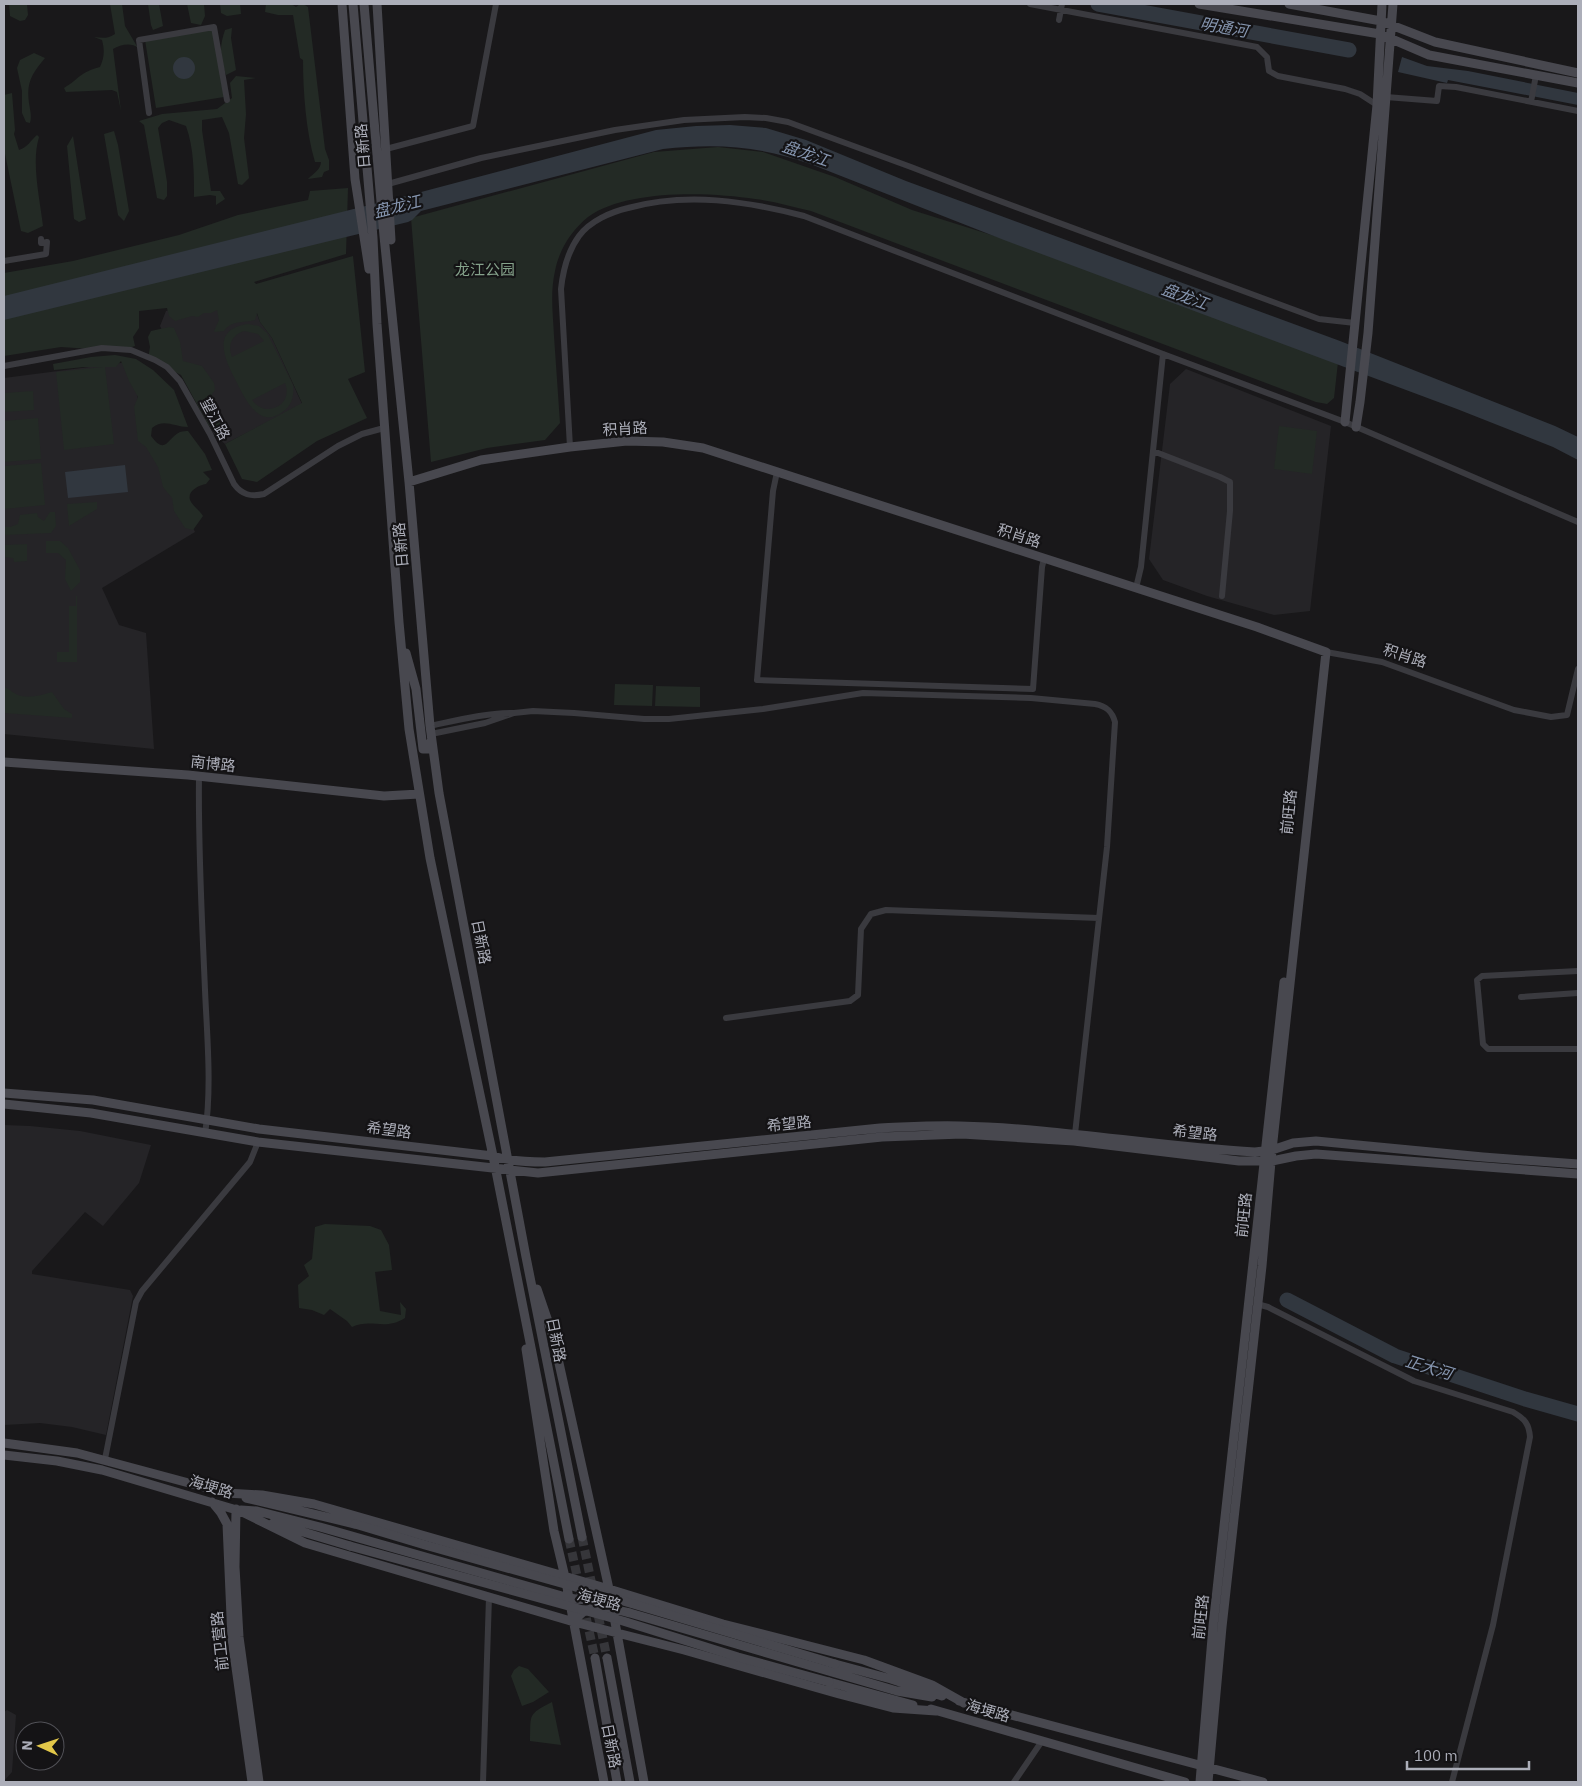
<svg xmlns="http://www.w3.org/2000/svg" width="1582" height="1786" viewBox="0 0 1582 1786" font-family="'IBM Plex Sans','Noto Sans SC',sans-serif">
  <rect width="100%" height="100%" fill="#19181a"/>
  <path fill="#252427" d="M246,286l14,36 12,16 30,66 -77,40 -11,-9 -54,-109 6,-15z
    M128,362l8,21 4,34 55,115 -93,56 17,37 27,8 8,116 -150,-15v-356z
    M1186,369l145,57 -21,185 -36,4 -67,-19 -44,-16 -14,-21 21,-175z
    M4,1125l26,1 50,5 71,14 -12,38 -36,43 -18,-14 -53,59v3l98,16 3,6 -27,139 -34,-8 -32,-4 -36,2z
    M7,1710l9,5 -4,57 -8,9v-69z"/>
  <path fill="#232a25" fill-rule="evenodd" d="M9,4h18l1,11 -3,5 -5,1 -10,-5z
    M110,4h12l3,22 13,22c-7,-6 -18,-3 -25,1l8,62 -4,-19 -5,-2 -46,2 -2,-4c15,-9 16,-16 36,-21 4,-9 5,-16 2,-27l-8,-3c8,1 14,2 21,-3z
    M148,4h11l4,22 -10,4 -2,-5z
    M187,4h17l1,12 -4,9 -10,-2z
    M220,4h20l1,10 -14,2 -6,-3z
    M266,4h25l5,3 4,-3h3l5,3 17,142 4,11v10l-5,2 -2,5 -14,2c5,-5 13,-10 13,-17h-6c-9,-30 -12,-71 -12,-102l-3,-2 -7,-43h-15l-13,-3z
    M232,28l-1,10 5,32 -10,5c-6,-17 -7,-28 -1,-45z
    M213,29l11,68 -68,11 -11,-68z
    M34,53l11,5c-13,16 -19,24 -16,45 1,7 3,13 1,20l-4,-1 -4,-9v-22l-5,-23 3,-8z
    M236,76l20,2 -12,2 2,34 -2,24 5,40 -7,7 -4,-1 -9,-51 -7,-16 -20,3v10l9,61h9l5,8 -9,6v-9l-6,-1 -16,2c0,-23 0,-49 -8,-71l-17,-6 -7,3 -4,5 9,54v14l-3,4 -7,-2 -13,-73 -5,-4 23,-7 55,-5 15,-11 -2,-15z
    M12,93l3,37 -1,4 5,16c9,-3 11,-9 18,-15l2,2c-8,26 1,62 4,89l-15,7 -7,-2 -17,-82v-54z
    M114,131l4,14 11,66 -5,10 -6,-6 -14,-81z
    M73,136l13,83 -7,3 -5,-3 -7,-73z
    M718,147l45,5 72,25 77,33 89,28 337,124 -4,36 -7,6 -11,-2 -505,-191c-18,-4 -37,-10 -56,-12 -45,-7 -129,-10 -167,18 -17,14 -29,33 -33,54 -5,22 -2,43 -1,65 2,29 4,58 6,87l-15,17 -58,8 -56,14 -20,-244 243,-66z
    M348,188l-2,66 -92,28 2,2 97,-28 12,116 -17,7 19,39 -50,23 -60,41 -15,-3 -17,-35 77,-41 -30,-65 -12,-16 -3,-9 -2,7c-11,3 -24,0 -31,11l-9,1 -1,-1 5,-11 -2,-10 -6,3h-7l-6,4 -6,-1 -17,5 -6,-5 -2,-8 -28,3v17l-6,9 2,9 -16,5 -58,-4 -57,9v-83l69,-12 106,-26 59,-20 70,-15 2,-9z
    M248,324l11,2 8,7 26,52c1,9 0,18 -8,25 -25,22 -40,-11 -49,-29 -11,-21 -26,-52 12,-57zM244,331l14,3 6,7 -32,16c-5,-12 0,-22 12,-26zM285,383c9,22 -19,36 -33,17z
    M169,327l5,1 6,14 3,19 19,5 12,17 1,7 -3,4c1,12 8,21 9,33l-6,1 -6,-2 -28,-51 -33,-16 2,-12 -2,-10 3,-6z
    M115,355l21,4 17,11 21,20 14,37c-14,0 -24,-9 -36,1l-1,8c15,20 16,2 29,-4 3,-1 6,-1 8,-1l17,23 7,16 -9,2 7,7 -4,5c-7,1 -19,7 -16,16 2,5 10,11 13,16l-10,14 -8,-2 -11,-17 -2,-13 -9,-11 -5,-20 -12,-20 -8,-6 -4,-34 4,-10 -9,-16 -8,-20 -5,6h-11l9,77 -50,6 -8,-78 47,-5h-19l-30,3 -1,-6 38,-7z
    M33,391l1,19 -30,2v-19z
    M38,418l3,41 -37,3v-41z
    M1279,426l38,5 -5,43 -38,-5z
    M41,463l4,42 -41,4v-43z
    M97,502v7l-28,17 -2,-22z
    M50,512h5l1,14 -5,7 -47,2v-8h6l8,-3 2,-9 17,-2 1,4 6,4z
    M46,541h14l8,7 12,22v12l-9,9 -6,-12 1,-19 -8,-7h-12z
    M27,544v17l-13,1 -1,-4 -9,-1v-12z
    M76,596h1v66h-20v-10h12v-46h7z
    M615,684l38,1 -1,21 -38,-1z
    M656,686l44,1v20l-45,-1z
    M4,687c7,3 9,6 14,8 10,4 24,0 34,-3l12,17 8,5v4l-68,-5z
    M325,1224l45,2 11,4 8,15 3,25 -17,2 5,39 21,4 -1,-13 6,7 -1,9c-20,13 -34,0 -53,9l-5,-6 -17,-12 -6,6 -12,-5 -13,-2 -1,-23 11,-9 -5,-11 8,-6 3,-32z
    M519,1666l9,3 21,23 -16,10 -11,4 -11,-30 3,-6z
    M552,1702l9,43 -31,-4c1,-27 -3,-26 22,-39z"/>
  <path fill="#31373f" d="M1402,57l25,9 41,5 110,22v12l-130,-25 -1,3 -49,-11z
    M173 68a11 11 0 1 1 22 0a11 11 0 1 1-22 0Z
    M730,125l36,3 40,12 100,41 434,160 215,85 23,11v23l-25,-13 -96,-38 -453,-169 -191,-75c-54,-19 -94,-22 -150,-16l-242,62 -9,9 -4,2 -404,98v-24l402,-100 250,-66 40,-4z
    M125,465l3,27 -60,6 -3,-26z"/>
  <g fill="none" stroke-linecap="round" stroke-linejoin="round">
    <path stroke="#31373f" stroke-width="15" d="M1098,4l251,46
      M1287,1300l108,56 130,43 53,15"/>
    <path stroke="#36363a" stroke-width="9" stroke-dasharray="9 4.5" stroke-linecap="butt" d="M582,1537l25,121
      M569,1539l26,119"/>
    <path stroke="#3a3a3f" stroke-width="6" d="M1030,4l227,43 10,10 2,14 9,5 67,13 15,5 17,11
      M1059,20l3,-16
      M1386,97l51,4 2,-15 17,1 122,24
      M1531,102l5,-27
      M149,113l-10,-73 75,-13 13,73
      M386,149l87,-23 23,-122
      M388,184l93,-26 134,-28 69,-10 61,-3 21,1 22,4 123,45 70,27 338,125 36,4
      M4,261l42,-7 1,-12 -6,1v-4
      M4,366l98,-18 29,2 24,10 12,7 13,14 30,53 24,50c8,11 17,13 30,10l74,-48 24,-12 22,-6
      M570,447l-9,-158c2,-19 7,-38 18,-53 11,-15 32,-24 49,-28 59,-16 118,-7 176,8l359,138 182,68 233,100
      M1153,451l67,26 10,5v29l-8,85
      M777,472l-4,19 -16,189 276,9 9,-122 2,-8
      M1136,588l5,-21 22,-213
      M1326,652l56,10 132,48 37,7 16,-2 11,-46
      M514,713l19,-2 41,2 70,6h25l94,-10 100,-16 168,5 64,6c11,2 17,7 20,18l-8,125 -32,287
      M430,726c28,-6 55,-13 84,-13l-29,10 -54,11
      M199,777c-1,71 3,142 6,213 2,46 7,98 0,144
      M1578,971l-96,5 -5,4 6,64 5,5h90
      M1521,997l57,-4
      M726,1018l124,-17 8,-6 3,-66 10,-15 15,-4 213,8
      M1257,1304l11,3 146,74 99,31c12,7 16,12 17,25l-37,188 -41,157
      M105,1459l31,-157 6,-11 108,-129 8,-20
      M483,1782l6,-185
      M1014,1782l28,-41"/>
    <path stroke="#48484f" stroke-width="9" d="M342,4l13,175 14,90
      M353,4l20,234 4,86 22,298 10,107 21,129 63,298 76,383
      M364,4l20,232 25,246 21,244 9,67 87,464 56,280
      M377,4l14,236
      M1199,4l181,30 49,21 149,28
      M1289,4l92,17 54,21 143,31
      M1345,422l32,-317 5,-101
      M1356,427l4,-25 8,-69 25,-329
      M409,482l72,-22 89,-13 57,-6 36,1 40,6 554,179 69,25 -54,498 -10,116 -40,361 -14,155
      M406,653l10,36 7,60h5l3,-8
      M4,762l184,13 196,21 35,-2
      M4,1093l89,7 166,29 234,27c17,5 34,6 52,6l335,-34c27,-1 54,-3 80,-2 99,2 197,21 295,26l17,-2 21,-7 23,-2 167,16 95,7
      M4,1104l87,9 167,29 280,31 344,-36 80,-3 112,7 165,20h33l24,-5 20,-2 262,20
      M537,1289l16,47 56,253 35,193
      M526,1349l28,182 11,46 39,205
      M4,1443l73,10 149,40 36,2 52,9 295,85 114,35 141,36 68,25 32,18
      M4,1455l53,6 45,9 138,41
      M246,1498l109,26
      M212,1502l9,11 6,11 5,115 20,143
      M236,1509l69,34 269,79 110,28 155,44 54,14 43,3
      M236,1509l-1,58 4,70 20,145
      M241,1510l16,1 63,16 249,71c14,3 25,2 38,-7
      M273,1523l77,23
      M574,1622c14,-22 35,-14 56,-9l267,78 35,6
      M595,1658l22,124
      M607,1658l23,124
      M835,1664l56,15 51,17
      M829,1682l84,23
      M959,1701l304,81
      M931,1709l254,73
      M1200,1782l13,-156 71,-644"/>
    <path stroke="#48484f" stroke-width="9" d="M355,1524l70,21 161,45 249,74
      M350,1546l273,75 115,36 91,25"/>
  </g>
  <g text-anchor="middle" stroke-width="4.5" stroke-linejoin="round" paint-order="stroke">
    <g font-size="15" fill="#acaeb9" stroke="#141315">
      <text transform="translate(363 146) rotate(-95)" y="5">日新路</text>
      <text transform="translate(215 419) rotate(62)" y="5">望江路</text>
      <text transform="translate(625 429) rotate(-3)" y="5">积肖路</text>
      <text transform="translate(1019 536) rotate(18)" y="5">积肖路</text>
      <text transform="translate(401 545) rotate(-95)" y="5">日新路</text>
      <text transform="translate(1405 656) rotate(18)" y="5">积肖路</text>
      <text transform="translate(213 764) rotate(6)" y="5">南博路</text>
      <text transform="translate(1289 812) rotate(-84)" y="5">前旺路</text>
      <text transform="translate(481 942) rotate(79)" y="5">日新路</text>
      <text transform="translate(789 1124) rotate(-6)" y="5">希望路</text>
      <text transform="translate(389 1130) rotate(7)" y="5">希望路</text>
      <text transform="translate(1195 1133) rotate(6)" y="5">希望路</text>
      <text transform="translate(1244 1215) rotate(-84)" y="5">前旺路</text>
      <text transform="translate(556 1340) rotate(79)" y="5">日新路</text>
      <text transform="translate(211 1487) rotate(17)" y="5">海埂路</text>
      <text transform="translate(599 1600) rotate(15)" y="5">海埂路</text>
      <text transform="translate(1201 1617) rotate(-84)" y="5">前旺路</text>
      <text transform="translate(220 1641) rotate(-96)" y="5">前卫营路</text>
      <text transform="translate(988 1711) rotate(16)" y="5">海埂路</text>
      <text transform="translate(611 1746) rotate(79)" y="5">日新路</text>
    </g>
    <g font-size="15" fill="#85a28b" stroke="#141315">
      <text x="485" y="275">龙江公园</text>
    </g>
    <g font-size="16" font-style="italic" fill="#8696b0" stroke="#141315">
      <text transform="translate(1224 27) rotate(10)" y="6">明通河</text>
      <text transform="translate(806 153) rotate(19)" y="6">盘龙江</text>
      <text transform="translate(397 206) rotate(-14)" y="6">盘龙江</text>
      <text transform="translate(1185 296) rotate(20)" y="6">盘龙江</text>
      <text transform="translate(1429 1367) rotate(17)" y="6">正大河</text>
    </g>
  </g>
  <rect width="1582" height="1786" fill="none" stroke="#acaeb9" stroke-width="10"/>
  <g transform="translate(40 1746) rotate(273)"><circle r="24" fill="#141315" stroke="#515157"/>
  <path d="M0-4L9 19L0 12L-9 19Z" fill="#e2c749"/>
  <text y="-8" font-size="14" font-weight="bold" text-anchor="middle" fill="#acaeb9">N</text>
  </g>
  <path d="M1407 1761v8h122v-8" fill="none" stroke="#acaeb9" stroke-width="2.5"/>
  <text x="1414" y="1761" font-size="15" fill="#acaeb9" stroke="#141315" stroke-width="4" paint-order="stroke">100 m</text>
</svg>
